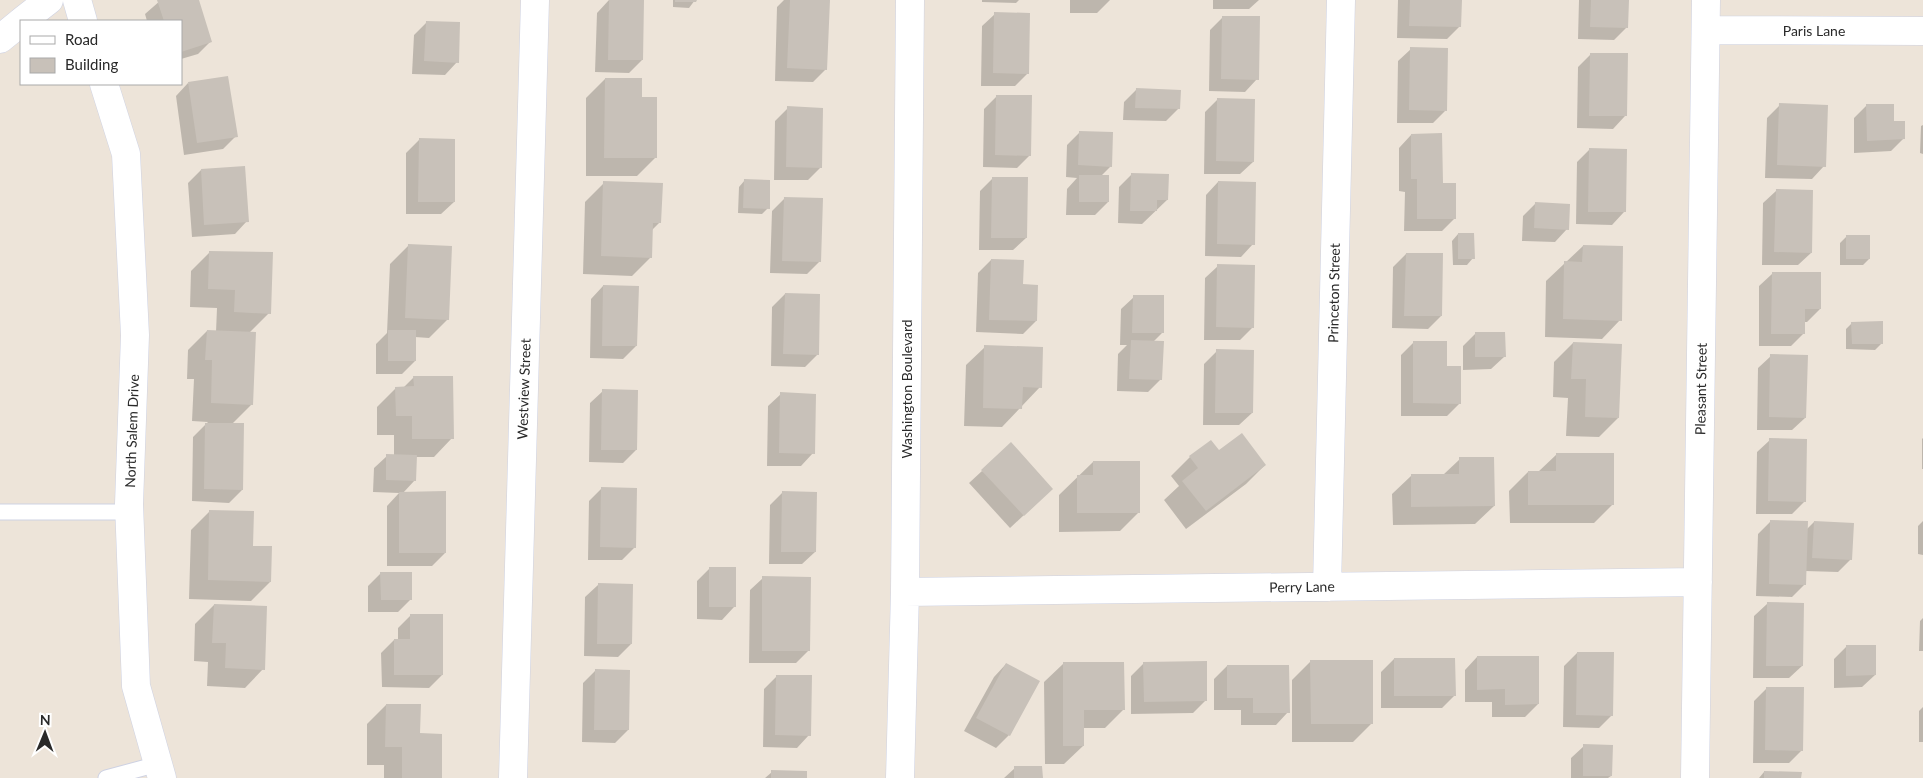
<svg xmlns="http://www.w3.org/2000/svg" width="1923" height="778" viewBox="0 0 1923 778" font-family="Lato,sans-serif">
  <rect width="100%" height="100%" fill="#ede4d9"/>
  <path fill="#0003" d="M161,0h36l14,41 -13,13 -17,5v-38h-34l-2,-7z
    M609,0l33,60 -13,13 -34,-1 2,-59z
    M673,0h22l-6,8 -16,-1z
    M784,0h44l-2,69 -13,13 -38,-1 2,-74z
    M982,0h37l-3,3 -34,-1z
    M1070,0h40l-13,13h-27z
    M1213,0h46l-10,9h-36z
    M1398,0h63l-1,26 -13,13 -50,-1z
    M1579,0h48l-1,28 -12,12 -36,-1z
    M995,14l33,59 -13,13h-34l1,-60z
    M1223,17l34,62 -12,13 -36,-1 1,-61z
    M427,22l30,40 -12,13 -33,-1 2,-39z
    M1411,49l34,62 -12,12h-36l1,-62z
    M1591,54l34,62 -12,13 -36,-1 1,-61z
    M605,79l35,20 15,59 -18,18h-51v-78z
    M188,83l48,53 -13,13 -39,6 -8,-59z
    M1136,90l43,18 -13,13 -43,-1 1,-18z
    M997,96l33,59 -13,13 -34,-1 1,-58z
    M1218,99l35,63 -13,12h-36l1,-62z
    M1780,105l44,61 -12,13 -47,-1 2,-60z
    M1867,105l26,18 11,15 -13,13 -37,2v-35z
    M788,108l33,59 -13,13h-34l1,-59z
    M1923,125v29l-3,-1 1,-27z
    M1080,132l31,34 -10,10 7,26 -13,13h-29l1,-26 10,-11 -11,-1 1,-32z
    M1411,135l30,49 14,34 -13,13h-38l1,-39 -6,-1v-43z
    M419,140l35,62 -13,12h-35v-61z
    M1590,149l34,63 -12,13 -36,-1 1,-62z
    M201,170l46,51 -12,13 -43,3 -4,-54z
    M1132,174l35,26 -25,24 -24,-1 1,-36z
    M993,178l33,60 -13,12h-34l1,-59z
    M745,180l23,28 -6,6 -24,-1 1,-26z
    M1218,182l35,62 -12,13 -36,-1 1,-61z
    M604,183l56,39 -9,9v26l-19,19 -49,-2 2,-72z
    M1776,191l35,62 -13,12h-36l1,-62z
    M785,198l35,63 -13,13 -37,-1 2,-62z
    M1536,203l31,26 -12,13 -33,-1 1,-25z
    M1458,234l15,24 -6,7h-14l-1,-24z
    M1847,236l22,23 -6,6h-23v-22z
    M409,245l39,74 -19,19 -14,-1v24l-13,13h-26v-30l11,-11 3,-69z
    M1583,246l37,74 -18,19 -57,-2 1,-56z
    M210,252l59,61 -20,20 3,71 -20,20 10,66 -13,13 -37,-2 1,-64 15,-15 -16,-1 2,-42h-7l1,-29 19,-19 9,1 1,-24 -27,-1 1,-36z
    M1406,254l35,62 -13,13 -36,-1 1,-61z
    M991,260l31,25 14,36 -13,13 -47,-2 2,-59z
    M1218,266l34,62 -12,12h-36l1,-62z
    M1772,274l48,35 -13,13h-3v11l-13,13h-32v-60z
    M603,286l33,60 -13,13 -33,-1 1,-59z
    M785,294l33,60 -13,13 -34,-1 1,-59z
    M1134,297l28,36 -9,9 8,37 -13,13 -31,-1 1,-37 9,-9h-7l1,-36z
    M1852,323l30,20 -7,7 -29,-1v-20z
    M1476,333l28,24 -13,12 -28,1v-24z
    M1414,342l32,25 14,36 -13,13h-46v-61z
    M1573,343l45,75 -19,19 -33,-1 2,-38 -15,-1 1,-35z
    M985,347l55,40 -38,40 -38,-1 2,-61z
    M1217,351l35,62 -13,12h-36l1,-61z
    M1771,356l34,62 -13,12h-35l1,-62z
    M414,377l38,61 -18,19h-18l-1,23 -12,13 42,60 -13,13h-45v-60l12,-13 -26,-1 1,-24 13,-12h7v-21h-17v-28l19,-19h7z
    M603,391l33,59 -13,13 -34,-1 1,-59z
    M781,394l32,59 -12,13h-34l1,-60z
    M1923,438v31h-1v-30z
    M1770,440l35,61 -13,13h-36l1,-62z
    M1211,441l8,11 46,13 -19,19 -60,45 -22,-29 15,-14 -8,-10 19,-19z
    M1557,454l56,50 -19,19h-84l-1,-32 19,-19h10z
    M1460,459l34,47 -19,18 -82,1 -1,-31 19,-18 32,-1z
    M1093,462l46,50 -19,19 -61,1v-37z
    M982,471l57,30 -29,27 -41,-45z
    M602,488l32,60 -12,12h-34l1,-59z
    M783,492l32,60 -13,12h-33l1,-59z
    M210,511l42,36 18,35 -19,19 -62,-2 2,-69z
    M1923,521v34l-5,-1v-28z
    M1770,522l36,8 8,-8 37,37 -13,13 -33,-1v13l-13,13 -36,-1 2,-62z
    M710,568l24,39 -12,13 -25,-1v-38z
    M381,573l30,26 -13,13h-30v-26z
    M763,578l46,72 -13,13h-47l1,-73z
    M598,585l33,59 -13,13 -34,-1 1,-59z
    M1767,604l35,62 -13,12h-36l1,-62z
    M214,605l49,64 -18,19 -38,-2 1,-24 -14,-1 1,-37z
    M411,615l31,60 -13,13 -47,-1 -1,-34 13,-13h4v-12z
    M1923,618v33h-4l1,-30z
    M1846,647l29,28 -13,12 -28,1v-29z
    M1577,653l35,62 -13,13 -36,-1 1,-61z
    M1477,657l61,47 -13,13h-33v-15h-27v-32z
    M1394,659l61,36 -13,13h-61v-36z
    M1311,661l61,62 -19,19h-61v-62z
    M1144,663l62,37 -13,13 -62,1v-38z
    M1006,664l3,71 -13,13 -32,-17 30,-54z
    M1063,664l60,46 -18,18h-22v18l-19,18h-19l-1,-82z
    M1227,666l61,46 -12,13h-35v-15h-27v-31z
    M595,671l33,59 -13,13 -33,-1 1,-59z
    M777,676l32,59 -12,13 -34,-1 1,-58z
    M1767,688l35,62 -13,13h-36l1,-62z
    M386,705l33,29 22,44h-57v-13h-17v-41z
    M1923,707v35h-4v-31z
    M1584,746l27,30 -3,2h-37v-20z
    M1015,768l26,10h-37z
    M772,772l34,6h-41z
    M1764,772l36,6h-41z"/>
  <path fill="#c8c1b9" d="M157,0h42l13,42 -31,10v-31h-17z
    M609,0h35l-1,60h-35z
    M675,0h22l-1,2h-21z
    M790,0h40l-3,70 -40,-2z
    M1410,0h52l-1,27 -52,-1z
    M1591,0h38l-1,28 -38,-1z
    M994,12l36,1 -1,61 -36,-1z
    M1222,16h38l-1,64 -38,-1z
    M426,21l34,1 -1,41 -35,-2z
    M1410,47l38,1 -1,63 -38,-1z
    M1590,53h38l-1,63h-38z
    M228,76l10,61 -41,6 -9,-61z
    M605,78h37v19h15v61h-53z
    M1136,88l45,2 -1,19 -45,-1z
    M996,95h36l-1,61 -36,-1z
    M1217,98l38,1 -1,63 -38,-1z
    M1779,103l49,2 -2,62 -49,-2z
    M1866,104h28v17h11v18l-38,2z
    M787,106l36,2 -1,60 -36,-1z
    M1079,131l34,1 -1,35 -34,-2z
    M1442,133l1,50h13v36h-39v-40h-6v-45z
    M419,138l36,1v63h-37z
    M1589,148l38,1 -1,63h-38z
    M245,166l4,56 -45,3 -3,-56z
    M1131,173l38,1 -1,26h-11v11h-27z
    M1079,175h30v27h-30z
    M992,177h36l-1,61h-36z
    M744,179l26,1v29l-27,-1z
    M603,181l60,2 -2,40h-8l-1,35 -51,-2z
    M1218,181l38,1 -1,63 -38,-1z
    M1776,189l37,1 -1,63 -38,-1z
    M784,197l39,1 -2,64 -39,-1z
    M1535,202l35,2 -1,26 -35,-2z
    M1458,233h16l1,26h-17z
    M1846,235h24v24h-24z
    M408,244l44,2 -3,74 -44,-2z
    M1583,245l40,1 -1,75 -59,-2 1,-58 18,1z
    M209,251l64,1 -2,62 -37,-2 1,-22 -27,-1z
    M1406,253h37l-1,63h-38z
    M991,259l33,1 -1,24 15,1 -1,36 -48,-1z
    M1217,264l38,1 -1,63 -38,-1z
    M1772,272h49v37h-16v25h-34z
    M603,285l36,1 -2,60h-35z
    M785,293l35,1 -1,61 -36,-1z
    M1133,295h31v38h-32z
    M1883,321v23h-31l-1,-22z
    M207,330l49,2 -3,73 -42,-2 1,-43h-7z
    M388,330h28v31h-28z
    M1475,332h30l1,25h-31z
    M1131,340l33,1 -2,39 -33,-1z
    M1413,341h34v25h14v38l-48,-1z
    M1573,342l49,2 -3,74 -34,-1 1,-38h-15z
    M984,345l59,2 -1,41 -19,-1 -1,22 -39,-1z
    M1216,349l38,1 -1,63h-38z
    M1770,354l38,1 -2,63 -37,-1z
    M413,376h40l1,63h-42v-23h-16l-1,-29 19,-1z
    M602,389l36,1 -1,60h-36z
    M780,392l36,2 -1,60 -36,-1z
    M205,423h39l-1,67 -39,-1z
    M1242,433l24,32 -60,46 -24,-30 16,-13 -9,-12 22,-16 8,10z
    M1769,438l38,1 -1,63 -38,-1z
    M1011,442l42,47 -29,27 -43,-46z
    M1556,453h58v52h-86v-34h28z
    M386,454l31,1 -1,26 -30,-1z
    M1459,457h35l1,49 -84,1v-33h48z
    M1093,461h47v52h-63v-38h16z
    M601,487l36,1 -1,60 -36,-1z
    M446,491v62h-47v-61z
    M782,491l35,1 -1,60h-35z
    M209,510l45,1 -1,35h19l-1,36 -63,-2z
    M1770,520l38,1 -2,64 -37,-1z
    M1814,521l40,2 -2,37 -40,-2z
    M709,567h27v40h-27z
    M380,572h32v28h-31z
    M762,576l49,1 -1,74h-48z
    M598,583l35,1 -1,60h-35z
    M1767,602l37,1 -1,63h-37z
    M214,604l53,2 -2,64 -40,-2 1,-25h-14z
    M410,614h33v61h-49v-36h16z
    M1846,645h30v30l-30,1z
    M1577,652h37l-1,64 -37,-1z
    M1477,656h62v48l-34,1v-16l-28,1z
    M1394,658h61l1,38h-62z
    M1310,660h63v64h-62z
    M1207,661v40l-63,1 -1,-40z
    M1063,662h61l1,48h-41v36h-21z
    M1006,663l34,18 -30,55 -34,-18z
    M1227,665h62l1,48h-37v-15h-26z
    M595,669l35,1 -1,60h-35z
    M776,675h36l-1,61 -36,-1z
    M1766,687h38l-1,64 -38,-1z
    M386,704h35l-1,29 22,1v44h-40v-31h-17z
    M1583,744l30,1 -1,31h-29z
    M1014,766h28l1,12h-29z
    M771,770l36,1v7h-36z
    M1764,771l38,1 -1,6h-37z"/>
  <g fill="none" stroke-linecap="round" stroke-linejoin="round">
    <g stroke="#ced2e3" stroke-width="17">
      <path id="service" d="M0,512h129
        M106,778l52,-14"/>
    </g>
    <g stroke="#ced2e3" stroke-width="29">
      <path id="minor" d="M22,21l27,-21
        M1706,30l217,1
        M0,39l21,-17
        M1327,587l14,-587
        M905,592l793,-10
        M513,778l22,-778
        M900,778l5,-186 5,-592
        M1695,778l11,-778"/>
    </g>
    <g stroke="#ced2e3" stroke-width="29">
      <path id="tertiary" d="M77,0l6,21
        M104,84l22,70 9,181 -6,169 7,182 26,92"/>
    </g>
    <use href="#service" stroke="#fff" stroke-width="15"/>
    <use href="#minor" stroke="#fff" stroke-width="28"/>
    <use href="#tertiary" stroke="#fff" stroke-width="28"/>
  </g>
  <g text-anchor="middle" stroke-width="4.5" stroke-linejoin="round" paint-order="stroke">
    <g font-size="14" fill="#292929" stroke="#fff">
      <text x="1814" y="36">Paris Lane</text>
      <text transform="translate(1334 293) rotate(-89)" y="5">Princeton Street</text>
      <text transform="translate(524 389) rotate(-88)" y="5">Westview Street</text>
      <text transform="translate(907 389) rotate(-90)" y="5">Washington Boulevard</text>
      <text transform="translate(1701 389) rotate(-89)" y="5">Pleasant Street</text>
      <text transform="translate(132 431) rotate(-88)" y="5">North Salem Drive</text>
      <text transform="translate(1302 587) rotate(-1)" y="5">Perry Lane</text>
    </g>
  </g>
  <rect x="20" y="20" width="162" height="65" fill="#ffffff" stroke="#a9a9a9"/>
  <rect x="30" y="36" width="25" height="8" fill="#ffffff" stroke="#a9a9a9"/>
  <text x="65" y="45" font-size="15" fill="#292929">Road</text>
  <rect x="30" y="58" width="25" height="15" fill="#c8c1b9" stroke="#a9a9a9"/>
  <text x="65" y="70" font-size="15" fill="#292929">Building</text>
  <g transform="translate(45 733) rotate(1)" stroke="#ffffff" stroke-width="4" paint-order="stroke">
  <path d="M0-4L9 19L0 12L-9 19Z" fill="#292929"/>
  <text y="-8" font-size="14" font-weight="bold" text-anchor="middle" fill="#292929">N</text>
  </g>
</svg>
